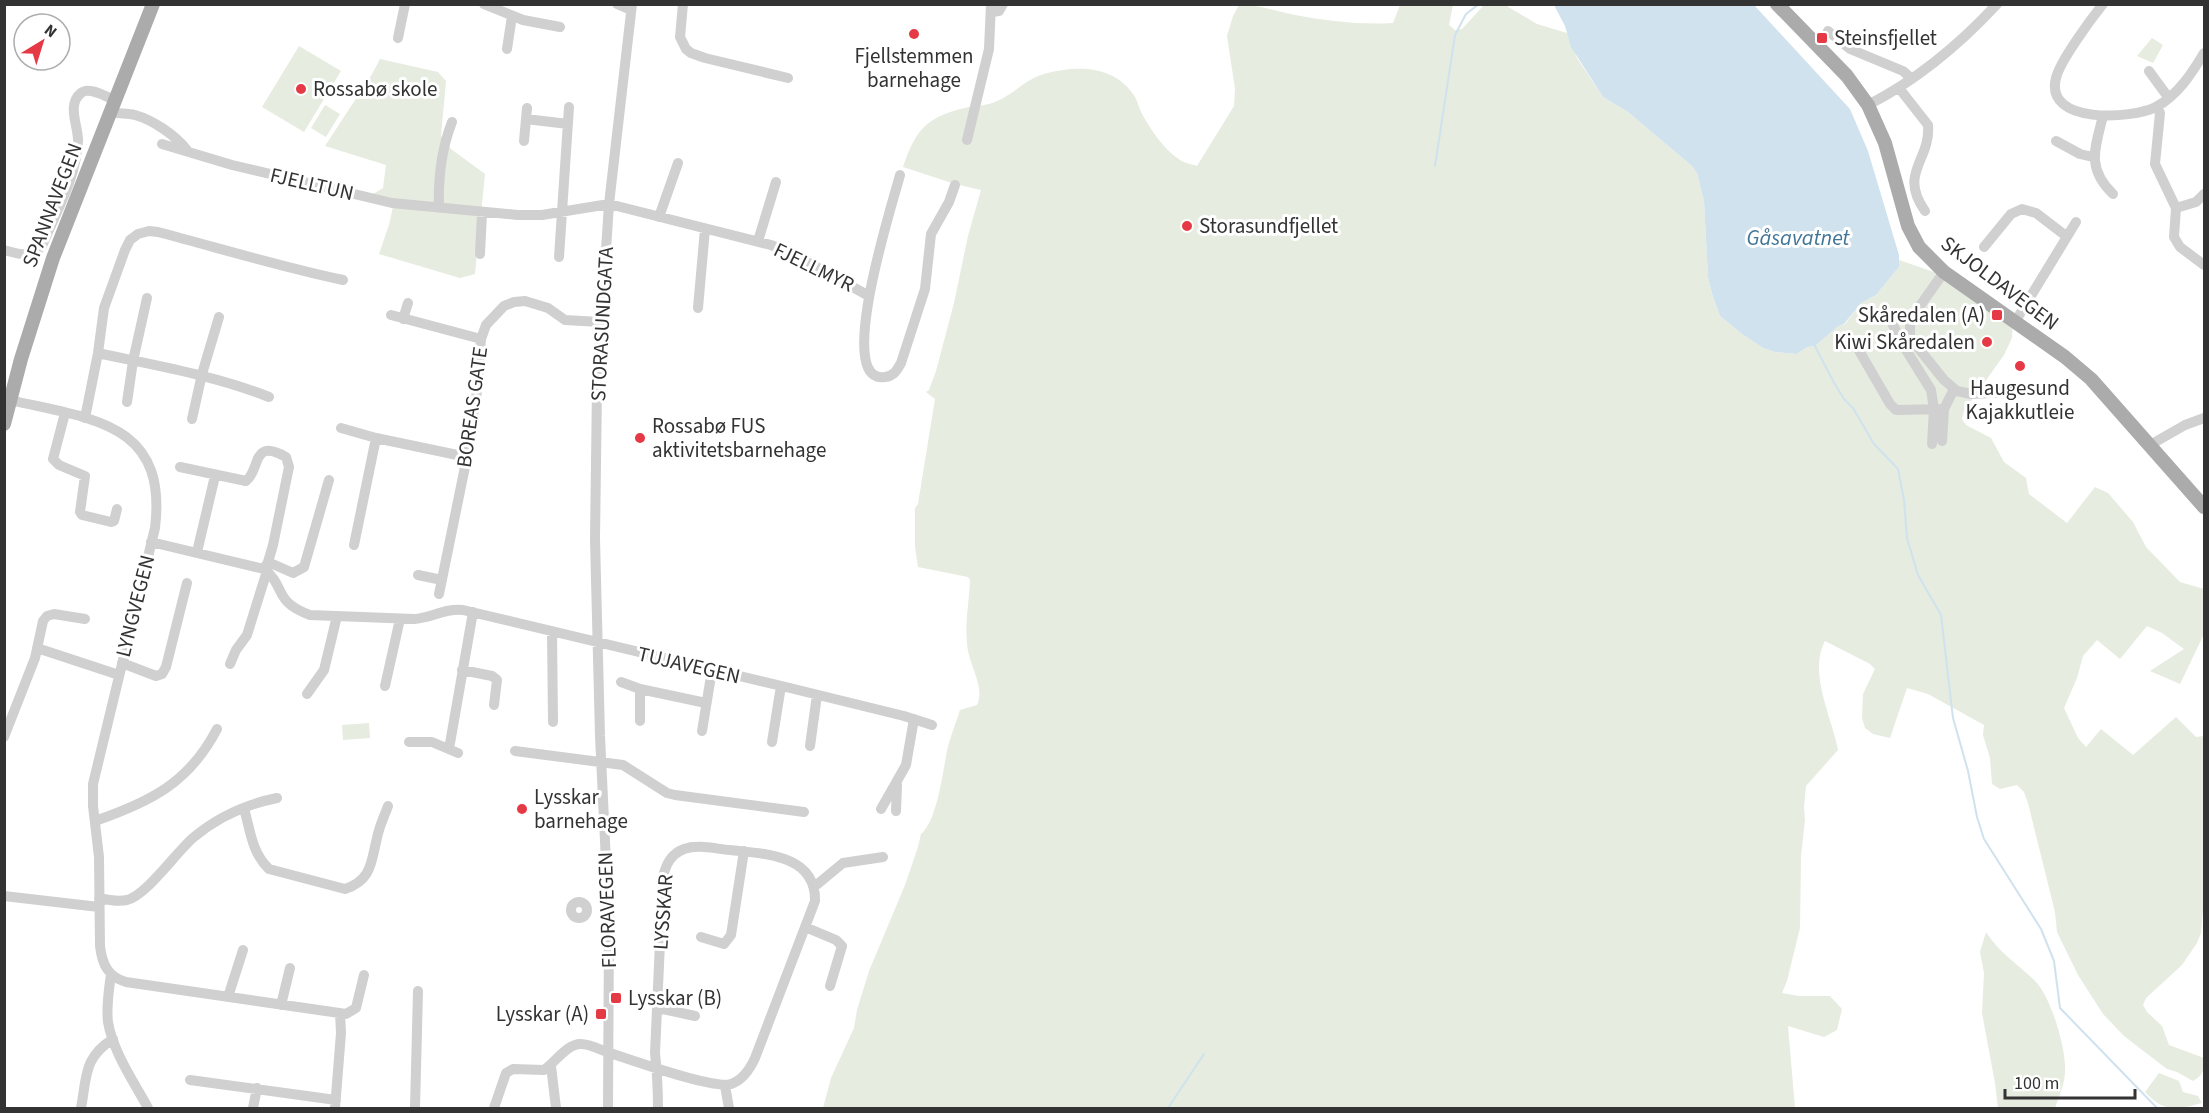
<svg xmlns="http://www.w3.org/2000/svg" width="2209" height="1113" viewBox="0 0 2209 1113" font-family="'Source Sans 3',sans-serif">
  <rect width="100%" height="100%" fill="#fff"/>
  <path fill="#e6ecdf" d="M1239,5c22,0 35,6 56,10 32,6 65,10 98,8l7,-18h53l-4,20 6,5 7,-1 22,-24h21l32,19 30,9 10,25 26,39 25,15 64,54 5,7 7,28 4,76 4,17 8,22 22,18 21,14 12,4 22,2 10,-7 8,-1 22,-19 8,-3 16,-21 15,-8 23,-28v-7l38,13 76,47 -1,18 -8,17 -40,56 -2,8 4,6 25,13 13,24 22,16 3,16 38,29 28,-36 13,6 25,29 13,25 34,35 24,7v45l-24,50 -30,-13 34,-22 -22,-16 -15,-7 -27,33 -23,-19 -14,16 -6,22 -13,30 14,30 8,9 15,-18 32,26 43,-38 20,20 8,-1v160l-3,37 -4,10 -15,22 -36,33 -3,7 4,7 15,14 7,19 35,13c0,11 0,17 -11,23l-16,-9 -10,-3 -43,-33 -21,-22 -25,-39 -21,-43 -2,-20 -27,-109 -4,-11 -7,-7 -17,4 -8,-5 -2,-26 -7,-23 1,-10 -56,-31 -21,-6 -17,50 -17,-4 -8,-6 -3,-10 1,-24 12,-25 -5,-5 -45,-23c-17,32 7,76 13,109l-32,36 -2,21 1,13 -4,36 -1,72 -13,53 -5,12 17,3h31l12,13 -5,21 -13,7 -36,-11 7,82h-972l8,-30 23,-50 3,-18 12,-39 36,-86 13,-38 3,-13c16,-13 22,-63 26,-83 3,-14 9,-28 13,-41l17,-5c8,-17 -6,-37 -9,-54 -4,-26 1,-46 2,-71l-2,-3 -50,-10 -3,-20v-39l3,-4 17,-105 -9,-7 3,-2 7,-19 18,-68 14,-67 13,-46 -26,-6 -52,-17c13,-39 25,-51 66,-60 8,-2 16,-1 23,-4 19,-6 33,-24 52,-29 33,-9 71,-9 91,23 3,5 4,11 7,17 9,16 22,36 38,46 4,3 12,4 17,6l37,-60 1,-17 -8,-53 6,-20z
    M2152,38l11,7 -10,18 -16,-7z
    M299,46l42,25 -37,61 -42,-25z
    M380,59l58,13 8,9 -5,55 10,13 34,25 -10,100 -15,4 -81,-24 10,-29 5,-23 -26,-5 15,-9 3,-23 -61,-19 47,-72z
    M325,105l15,9 -14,23 -15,-9z
    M369,723l1,15 -27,2 -1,-15z
    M1986,932c13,21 32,32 49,49 16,15 32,70 30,92 -1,12 -6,24 -10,35h-57l-3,-25 -13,-70 2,-40 -4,-21z
    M2159,1073l20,8 4,11 15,4 4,7c-26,7 -37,10 -57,-11z"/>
  <path fill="#cfe2ee" d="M1554,5h200l96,104 18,42 31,104v12l-23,28 -15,8 -17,21 -7,3 -22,19 -8,1 -10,7 -22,-2 -12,-4 -21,-14 -22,-18 -8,-22 -4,-17 -4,-76 -7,-28 -5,-7 -64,-54 -25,-15 -32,-50 -6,-21z"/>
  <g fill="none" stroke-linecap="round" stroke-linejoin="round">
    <path stroke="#cfe2ee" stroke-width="2" d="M1435,166l20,-131 11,-21 13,-10
      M1815,346l18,35 11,18 9,9 21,36 24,25 6,31 3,38 11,37 23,40 12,103 15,53 9,46 7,22 57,90 13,32 6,47 97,100
      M1168,1108l36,-54"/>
    <path stroke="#d0d0d0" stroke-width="10" d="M484,4l39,16 37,7
      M617,4l14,6
      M683,4l-3,33 6,12 5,4 14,5 83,20
      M2103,4c-12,15 -43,57 -47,74 -12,47 76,41 100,29 22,-12 36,-34 48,-54
      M992,12l7,-1 4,-7
      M1828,31l22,18 53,22 9,8
      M398,38l7,-34
      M507,49l5,-33
      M2149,71l19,26
      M1899,88l29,37c3,36 -30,47 -3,86
      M1868,105c49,-25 92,-61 129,-101
      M2157,106l3,7 -5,51 21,44 -2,29 6,10 24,18
      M110,112c8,2 17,1 25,3 18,5 40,20 52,35
      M2103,116c-8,32 -17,52 10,78
      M526,119l42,5
      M967,140l22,-91 2,-45
      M524,141l3,-33
      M2056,141l24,13 13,3
      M162,144l70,21 160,38 126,12h24l67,-11 162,41 22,9 76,42
      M900,175c-6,24 -67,211 -15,202 9,-1 12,-7 16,-14l24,-74 6,-55 18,-32 6,-17
      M439,208c-1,-30 2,-58 13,-86
      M2176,208l20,-6 8,-8
      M659,217l19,-54
      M758,241l18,-59
      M1984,247l27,-33 11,-5 14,4 30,23
      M4,250c15,4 28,9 38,-4 14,-34 34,-68 36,-104 1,-15 -12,-37 3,-49 8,-7 25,4 34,7
      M480,254l2,-41
      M559,257l10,-150
      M1944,272l-34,48v16l5,8 29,36 13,11 14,3 60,-3
      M698,308l7,-79
      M391,315l90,24
      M403,319l5,-16
      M1891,321l12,24 28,45 3,19 -2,35
      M2015,322l61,-100
      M1857,347l33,57 6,6 48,-1
      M98,353c59,13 115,22 171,44
      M10,400c80,19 158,21 145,128l-62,256v22l6,51 1,89c2,18 8,31 26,36l220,32 10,-6 8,-33
      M127,402l6,-41 14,-63
      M65,413l-12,46 6,6 26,11 -5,36 2,3 29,7 3,-1 3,-12
      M85,418l13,-65 6,-45 21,-58 5,-10 8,-6 11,-3 9,1c61,16 123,35 185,48
      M192,419l10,-45 17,-57
      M341,428l35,10 91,19
      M1942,441l2,-32 10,-20
      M2150,445l35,-20 19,-7
      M180,467l66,14c15,-11 5,-44 40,-24l3,10 -16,78 -5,17 -4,7
      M151,542l113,27c22,17 9,33 46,46l104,4c17,-1 31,-11 49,-9l327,78 114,28 28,9
      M354,545l22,-107
      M197,552l18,-76
      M268,562l25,11 11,-6 25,-87
      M418,575l24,5
      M439,594l28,-137 10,-66 4,-52 5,-14 18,-19 10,-4 11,-1 23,7 17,12 35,2
      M552,632l1,90
      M37,648l82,27
      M122,663l34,13 6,-2 4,-7 21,-84
      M230,664l6,-14 11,-15 20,-64
      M462,670l30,6 5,4 -3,25
      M621,682l19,7 66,14
      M385,686l15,-67
      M640,689v32
      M307,694l17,-24 13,-54
      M702,731l10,-61
      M4,737l31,-79 8,-37 4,-5 7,-2 31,5
      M409,742h23l26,11
      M772,742l9,-56
      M810,746l7,-51
      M449,749l24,-137
      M515,751l108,14 44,28 8,2 129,17
      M244,808c6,22 8,45 25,61l76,20c27,-9 26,-27 32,-51 2,-11 7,-21 11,-32
      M881,809l25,-44 8,-46
      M896,811l1,-26
      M95,821c55,-19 94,-38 122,-92
      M814,887l29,-24 40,-6
      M4,896l95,11
      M99,898c9,2 19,4 28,2 20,-5 49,-48 67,-63 23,-19 53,-33 83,-39
      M571 910a8 8 0 1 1 16 0a8 8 0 1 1-16 0Z
      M805,927l31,13 6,6 -12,40
      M701,937l23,7 7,-9 13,-84
      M111,974c-2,16 -5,32 -3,48 5,30 26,60 40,86
      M228,997l15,-47
      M281,1005l9,-37
      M658,1008l37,8
      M551,1066l5,42
      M190,1080l146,20
      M725,1086l4,22
      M81,1108c6,-31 2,-50 32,-69
      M253,1108l4,-20
      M335,1108l6,-75 -1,-20
      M415,1108l3,-117
      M494,1108l12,-35 7,-4 31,1c11,-7 22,-26 37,-26 8,0 18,5 26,8 22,7 107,38 124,32 12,-4 19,-15 24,-26l60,-157c1,-47 -51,-47 -85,-51 -14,-1 -32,-6 -46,-1 -13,5 -18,15 -21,28l-8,176c2,19 3,37 3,55
      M608,1108l1,-183 -9,-189 -5,-197 2,-152 12,-183 23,-200"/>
    <path stroke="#ababab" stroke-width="14" d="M1777,4l70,72 21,29 17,38 23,83 11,21 25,25 121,85 26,22 113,128
      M4,424l17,-65 32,-101 100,-254"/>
  </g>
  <g fill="#e63946" stroke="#fff" stroke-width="2">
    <circle cx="914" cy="34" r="6"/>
    <rect x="1816" y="32" width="12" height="12" rx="3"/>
    <circle cx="301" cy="89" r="6"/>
    <circle cx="1187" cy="226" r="6"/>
    <rect x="1991" y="309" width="12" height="12" rx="3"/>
    <circle cx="1987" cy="342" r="6"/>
    <circle cx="2020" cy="366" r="6"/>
    <circle cx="640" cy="438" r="6"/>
    <circle cx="522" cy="809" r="6"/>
    <rect x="610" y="992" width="12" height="12" rx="3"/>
    <rect x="595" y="1008" width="12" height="12" rx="3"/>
  </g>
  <g text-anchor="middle" stroke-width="6" stroke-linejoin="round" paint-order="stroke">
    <g font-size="21" fill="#333" stroke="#fff" text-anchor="start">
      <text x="1834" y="45">Steinsfjellet</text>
      <text x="914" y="63" text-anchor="middle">Fjellstemmen<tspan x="914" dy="24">barnehage</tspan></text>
      <text x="313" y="96">Rossabø skole</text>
      <text x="1199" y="233">Storasundfjellet</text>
      <text x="1985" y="322" text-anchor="end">Skåredalen (A)</text>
      <text x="1975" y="349" text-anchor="end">Kiwi Skåredalen</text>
      <text x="2020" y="395" text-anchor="middle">Haugesund<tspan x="2020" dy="24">Kajakkutleie</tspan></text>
      <text x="652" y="433">Rossabø FUS<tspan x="652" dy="24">aktivitetsbarnehage</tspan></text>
      <text x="534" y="804">Lysskar<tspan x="534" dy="24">barnehage</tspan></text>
      <text x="628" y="1005">Lysskar (B)</text>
      <text x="589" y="1021" text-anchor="end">Lysskar (A)</text>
    </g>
    <g font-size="21" fill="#333" stroke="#fff">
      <text transform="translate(312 184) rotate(13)" y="7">FJELLTUN</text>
      <text transform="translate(52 205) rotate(-69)" y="7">SPANNAVEGEN</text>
      <text transform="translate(814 267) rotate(26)" y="7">FJELLMYR</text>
      <text transform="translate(2000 283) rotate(37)" y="7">SKJOLDAVEGEN</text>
      <text transform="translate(602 324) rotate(-87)" y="7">STORASUNDGATA</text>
      <text transform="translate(472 407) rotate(-82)" y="7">BOREAS GATE</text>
      <text transform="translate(135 606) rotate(-76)" y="7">LYNGVEGEN</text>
      <text transform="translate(689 665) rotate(13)" y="7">TUJAVEGEN</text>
      <text transform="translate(607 910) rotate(-92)" y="7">FLORAVEGEN</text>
      <text transform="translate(663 912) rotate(-86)" y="7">LYSSKAR</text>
    </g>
    <g font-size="22" font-style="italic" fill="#3f7597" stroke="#fff">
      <text x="1798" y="245">Gåsavatnet</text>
    </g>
  </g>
  <rect width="2209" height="1113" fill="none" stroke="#333333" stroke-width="12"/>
  <g transform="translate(42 42) rotate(38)"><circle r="28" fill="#ffffff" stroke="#adadad" stroke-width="1.5"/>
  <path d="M0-4.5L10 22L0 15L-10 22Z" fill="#e63946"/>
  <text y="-9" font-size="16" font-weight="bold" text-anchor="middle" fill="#333333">N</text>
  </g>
  <path d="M2005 1089v9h130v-9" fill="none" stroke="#333333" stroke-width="3"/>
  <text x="2014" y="1089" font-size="18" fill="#333333" stroke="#ffffff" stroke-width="4.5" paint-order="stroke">100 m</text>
</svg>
